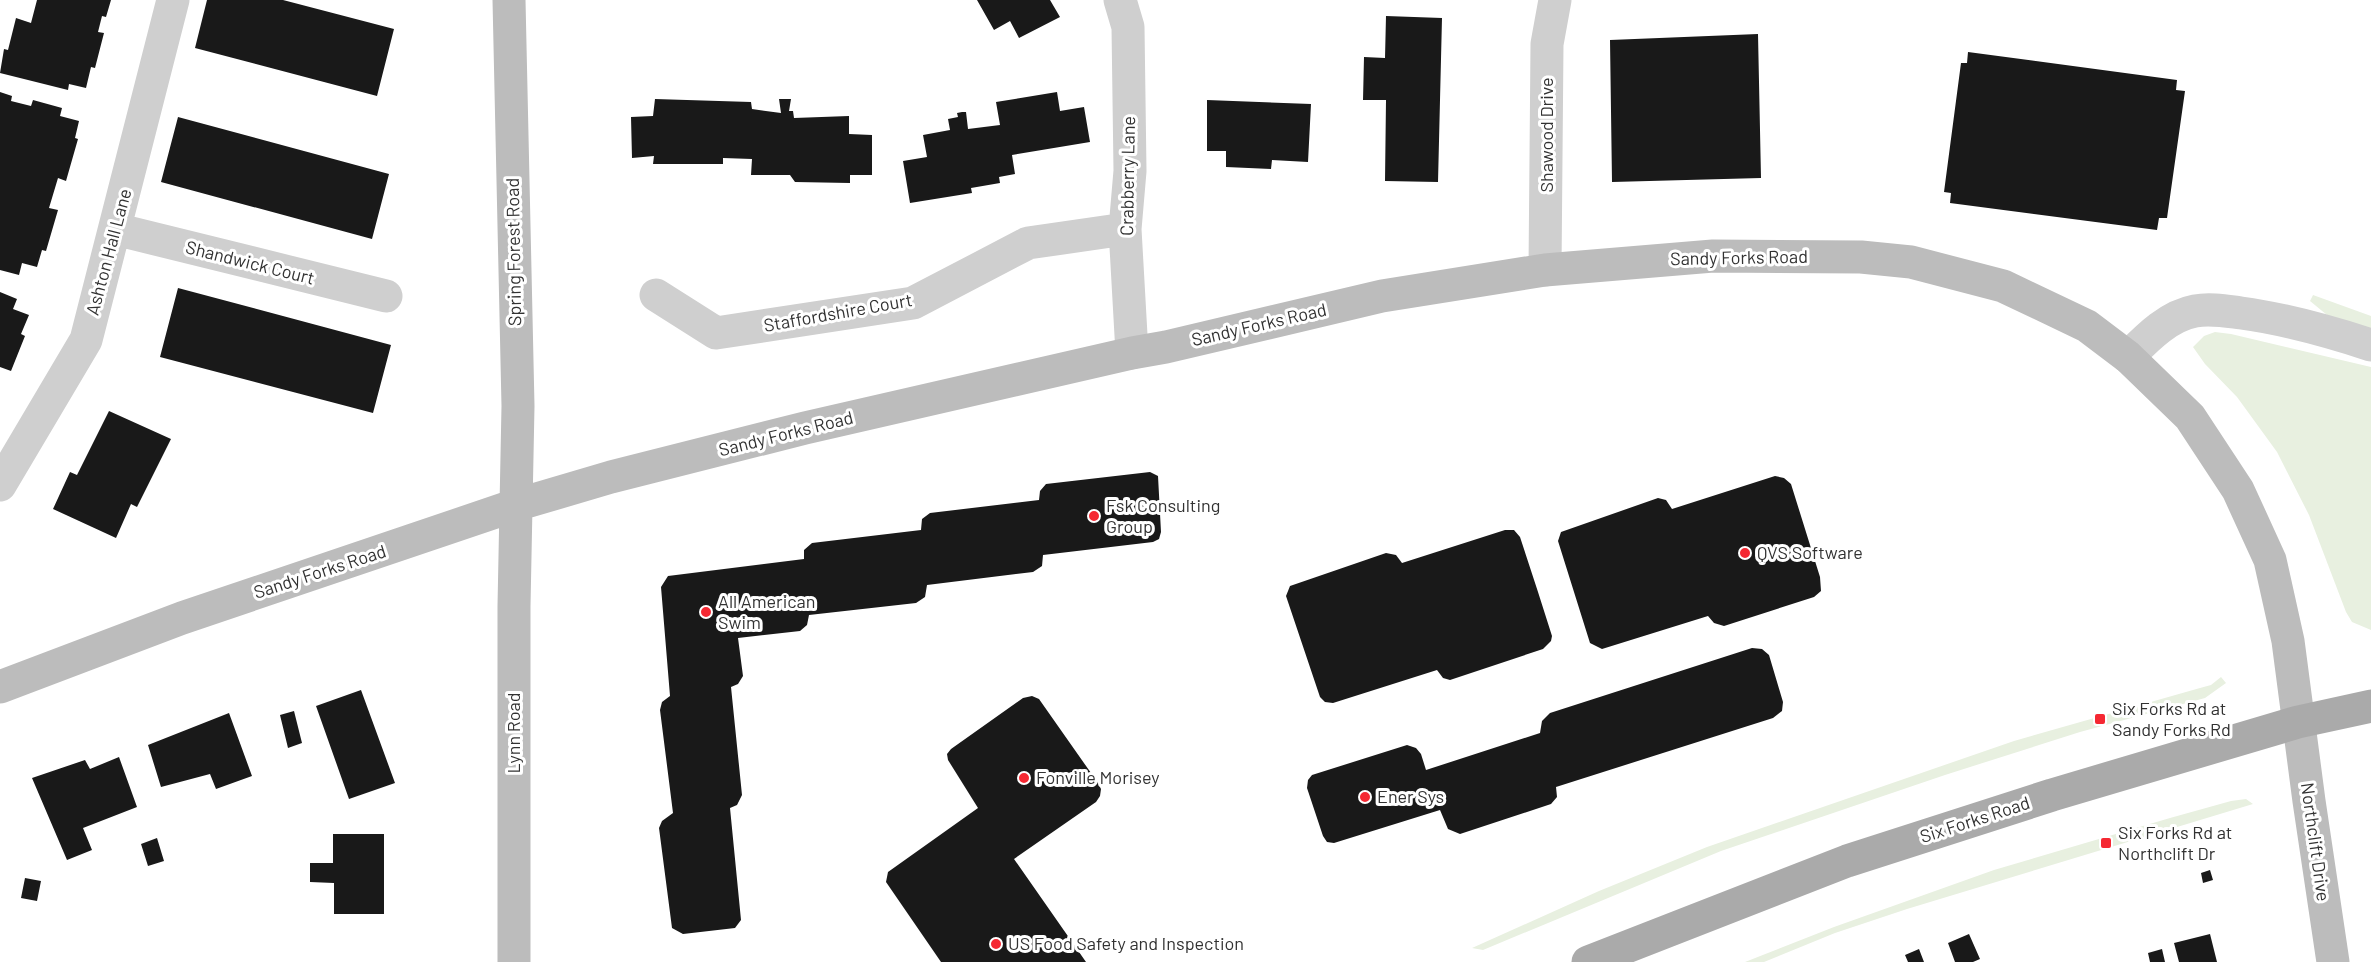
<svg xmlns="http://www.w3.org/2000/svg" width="2371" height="962" viewBox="0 0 2371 962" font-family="Barlow,sans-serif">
  <rect width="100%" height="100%" fill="#fff"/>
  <path fill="#e8f0e0" d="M2313,295l58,21v13l-44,-14 -17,-14z
    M2215,332l16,2 140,33v263l-19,-8 -6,-10 -37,-97 -32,-63 -40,-55 -32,-33 -12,-17 11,-11z
    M2221,677l5,6 -21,15 -125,34 -135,43 -224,76 -238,99 -11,-2 127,-57 108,-44 307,-106 186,-53 11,-3z
    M2246,799l7,5 -346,105 -72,24 -71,29h-19l89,-35 160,-57 176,-52 61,-17z"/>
  <path fill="#191919" d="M37,0h74l-5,17 -4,-1 -4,16 6,1 -9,35 -4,-1 -5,21 -17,-4 -1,6 -68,-17 4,-24 4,1 8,-32 15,5z
    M207,0h76l111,29 -17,67 -182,-48z
    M977,0h73l10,17 -41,21 -9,-17 -16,9z
    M1386,16l56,2 -4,164 -53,-1 1,-81h-23l1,-43 21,1z
    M1758,34l3,144 -149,4 -2,-142z
    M1968,52l209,28 -1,10 9,1 -18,127h-8l-2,12 -207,-27 1,-10 -7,-1 17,-129h6z
    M0,92l12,4 -1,5 20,5 2,-6 29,8 -2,8 19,5 -4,17 3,1 -12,42 -8,-3 -9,30 9,2 -12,41 -4,-1 -5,17 -15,-4 -3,12 -19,-5z
    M1057,92l3,19 24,-4 6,35 -78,13 3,19 -16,3 1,6 -29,5 1,5 -62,10 -7,-42 24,-4 -4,-22 27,-5 -2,-11 10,-2 -1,-4 5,-1h4l2,17 32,-4 -4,-23z
    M655,99l96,3 1,7 29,4 -2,-14h12l-2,12h4l1,7 55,-2v18l23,1v40h-22v8l-55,-1 -5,-7h-39l1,-16 -29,-1v6h-70l1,-8 -22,2 -1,-41 22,-1z
    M1207,100l104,4 -3,58 -36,-2 -1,9 -45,-2v-16h-19z
    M178,117l211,57 -17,65 -211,-57z
    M178,288l213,57 -18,68 -213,-56z
    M0,292l17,7 -4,10 16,6 -8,19 4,2 -14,35 -11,-4z
    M109,411l62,28 -34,68 -6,-3 -15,34 -63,-29 17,-37 7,3z
    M1150,472l8,4 3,56 -2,7 -6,3 -110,13 -1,11 -9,6 -106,13 -2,12 -9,6 -107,12 -2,10 -7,6 -62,7 5,38 -5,8 -7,3 11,108 -5,10 -7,3 11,112 -6,8 -52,6 -11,-6 -13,-100 3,-7 11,-8 -13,-103 2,-8 8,-6 -9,-109 7,-11 136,-17v-9l8,-7 109,-13 1,-11 8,-6 109,-13 1,-9 6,-7z
    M1775,476l9,2 7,6 29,93 1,14 -7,6 -90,29 -10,-3 -6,-7 -106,33 -12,-6 -32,-102 3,-9 97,-34 8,2 6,9z
    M1505,530h9l6,7 18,55 14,44 -1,5 -8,8 -93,31 -7,-2 -6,-8 -104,33 -8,-1 -5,-5 -34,-101 4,-10 96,-33 10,2 6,8z
    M1752,648l10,1 7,6 14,47 -1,9 -9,7 -217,69 1,10 -6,7 -91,30 -12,-5 -8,-19 -106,33 -7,-1 -4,-6 -16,-48 1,-8 4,-5 95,-30 9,3 5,6 5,16 114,-37 2,-12 8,-8z
    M361,690l34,93 -46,16 -33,-93z
    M1032,696l7,3 59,84 3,6 -1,7 -4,6 -82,57 72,103h-145l-55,-80 2,-10 90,-64 -30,-48 -1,-6 4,-5 72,-51z
    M294,711l8,32 -14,5 -8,-33z
    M229,713l23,63 -36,13 -6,-15 -49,13 -13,-42z
    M119,757l18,50 -54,21 9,22 -25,10 -35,-82 53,-18 5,9z
    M333,834h51v80h-50v-31l-24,-1v-19h23z
    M157,838l7,23 -16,5 -7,-22z
    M2210,870l3,10 -10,3 -2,-10z
    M25,878l16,3 -4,20 -16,-3z
    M1969,934l11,25 -7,3h-18l-7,-19z
    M2210,934l7,28h-38l-5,-19z
    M1919,949l5,13h-16l-3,-7z
    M2162,949l3,13h-15l-2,-9z"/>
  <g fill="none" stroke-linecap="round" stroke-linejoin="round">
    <path stroke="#cfcfcf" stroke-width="33" d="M1120,0l8,27 2,144 -5,58 7,124
      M115,229l271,67
      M1545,270l2,-226 8,-44
      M656,295l60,38 197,-30 115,-60 97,-14
      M2128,357c19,-19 40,-41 67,-46 15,-3 31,0 46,2 45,6 87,18 130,32
      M0,485l86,-145 87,-340"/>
    <path stroke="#bcbcbc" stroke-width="33" d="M509,0l9,406 -4,200v356
      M0,687l182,-69 334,-113 95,-28 194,-49 327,-75 34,-6 216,-51 163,-26 168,-14 148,1 50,5 92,24 84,40 41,31 62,60 48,73 32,70 18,81 21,160 24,161"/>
    <path stroke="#aaa" stroke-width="33" d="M1588,962l259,-101 205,-66 246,-73 73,-16"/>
  </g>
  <g fill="#f52832" stroke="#fff" stroke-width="2">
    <circle cx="1094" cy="516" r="6"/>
    <circle cx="1745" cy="553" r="6"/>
    <circle cx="706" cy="612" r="6"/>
    <rect x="2094" y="713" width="12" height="12" rx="3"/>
    <circle cx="1024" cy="778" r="6"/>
    <circle cx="1365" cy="797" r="6"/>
    <rect x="2100" y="837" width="12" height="12" rx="3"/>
    <circle cx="996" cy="944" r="6"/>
  </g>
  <g text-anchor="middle" stroke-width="6" stroke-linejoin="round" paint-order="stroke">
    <g font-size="18" fill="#323232" stroke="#fff">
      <text transform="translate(1547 135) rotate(-90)" y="6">Shawood Drive</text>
      <text transform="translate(1128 176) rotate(-89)" y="6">Crabberry Lane</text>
      <text transform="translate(109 252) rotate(-75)" y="6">Ashton Hall Lane</text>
      <text transform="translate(514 252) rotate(-91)" y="6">Spring Forest Road</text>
      <text transform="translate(1739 258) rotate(-1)" y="6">Sandy Forks Road</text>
      <text transform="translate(250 263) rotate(14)" y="6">Shandwick Court</text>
      <text transform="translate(838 313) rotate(-10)" y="6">Staffordshire Court</text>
      <text transform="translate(1259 325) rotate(-13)" y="6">Sandy Forks Road</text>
      <text transform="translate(786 434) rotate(-14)" y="6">Sandy Forks Road</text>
      <text transform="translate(320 572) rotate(-18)" y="6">Sandy Forks Road</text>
      <text transform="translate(514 733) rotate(-90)" y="6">Lynn Road</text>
      <text transform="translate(1975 820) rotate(-18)" y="6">Six Forks Road</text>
      <text transform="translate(2315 842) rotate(82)" y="6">Northclift Drive</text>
    </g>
    <g font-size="18" fill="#323232" stroke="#fff" text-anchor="start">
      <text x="1106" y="512">Fsk Consulting<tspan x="1106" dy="21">Group</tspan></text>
      <text x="1757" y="559">QVS Software</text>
      <text x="718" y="608">All American<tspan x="718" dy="21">Swim</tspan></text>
      <text x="2112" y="715">Six Forks Rd at<tspan x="2112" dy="21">Sandy Forks Rd</tspan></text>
      <text x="1036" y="784">Fonville Morisey</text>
      <text x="1377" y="803">Ener Sys</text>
      <text x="2118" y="839">Six Forks Rd at<tspan x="2118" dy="21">Northclift Dr</tspan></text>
      <text x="1008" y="950">US Food Safety and Inspection</text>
    </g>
  </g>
</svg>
